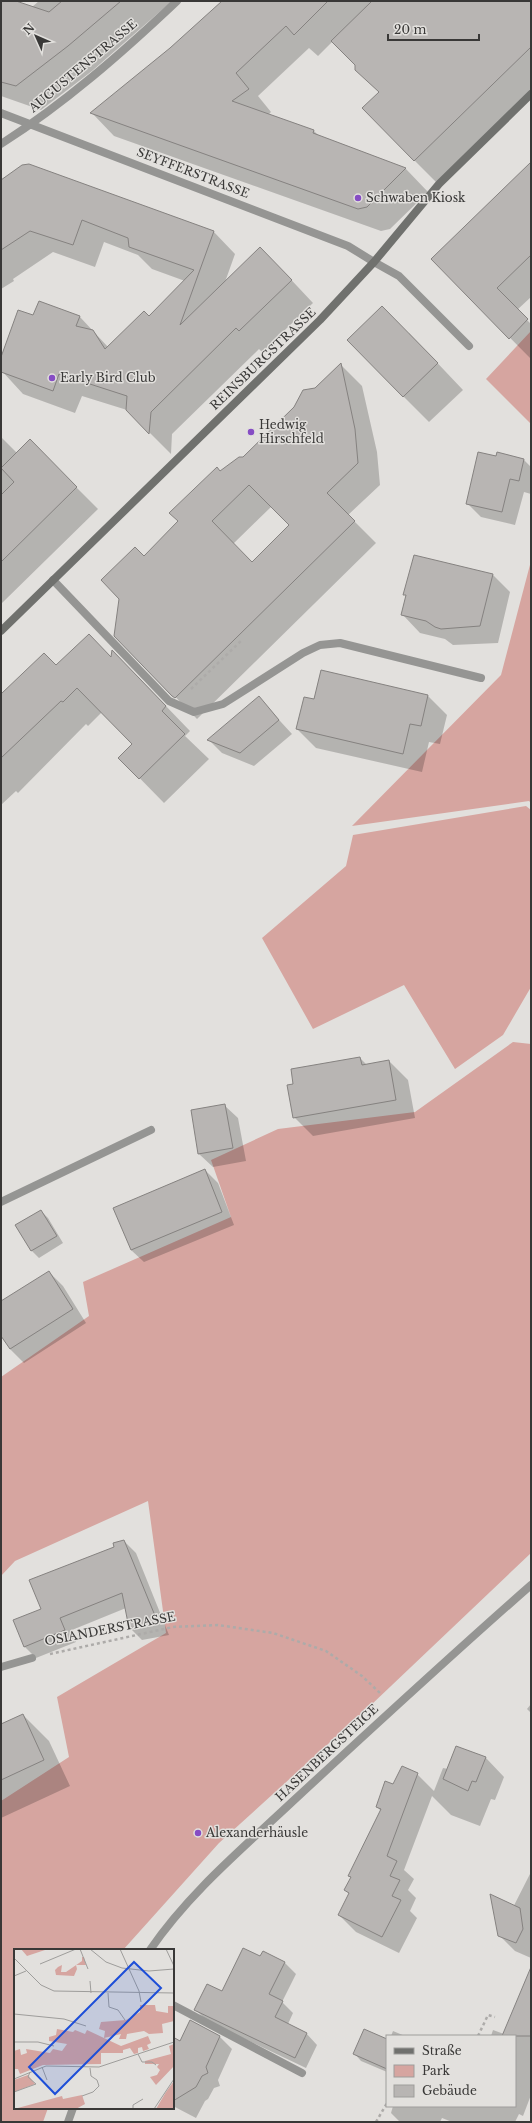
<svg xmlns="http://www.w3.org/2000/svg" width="532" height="2123" viewBox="0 0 532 2123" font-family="'Libre Baskerville',serif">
  <rect width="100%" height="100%" fill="#e2e0dd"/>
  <path fill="#d6a5a0" d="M531,331v93l-45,-45z
    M531,561v242l-2,-2 -177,25 149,-151z
    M526,806l5,4v177l-28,48 -48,34 -51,-84 -91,44 -51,-91 84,-72 7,-31z
    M513,1042l18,2v509l-160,152 -152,138 -96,107h-108v158h33l-5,14h-42v-321l68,-44 -12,-60 109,-64 -18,-132 -133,60 -14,15v-199l88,-61 -6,-34 148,-65 -20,-57 67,-31 137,-17z"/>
  <path fill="#0003" fill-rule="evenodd" d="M1,1h11l20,6 7,-6h133l-80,70 -51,39 -40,-14z
    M223,1h308v90l-94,92 -23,-23 -34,-67 -24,-23v-5l-23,-24 -15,15 -9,-8 -51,48 13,16 -3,3 46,16 6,6 86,32 22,23 -38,37 -9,2 -267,-95 -22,-23 79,-64z
    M531,163v134l-14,13 14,14v35l-99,-100z
    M1,181l212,50 22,23 -10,28 57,-12 31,33 -51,49 -3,-3 -87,85 -1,20 -44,-44 -45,-14 -7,17 -52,-19 -22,-24 33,-53 6,-15 40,15 28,30 41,-30 36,-36 -33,-12 -14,-14 -34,-13 -9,25 -42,-15 -40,27 1,2 -13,8z
    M409,333l54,57 -34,32 -26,-26z
    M340,364l22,22 15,66 3,33 -32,30 28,28 -179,176 -82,-84 29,-78zM272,506l18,19 -38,38 -19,-19z
    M1,437l16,16 13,-12 68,68 -97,95z
    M497,457l27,3 7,7v27l-7,-2 -9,33 -34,-8 -14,-14z
    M493,575l17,17 -12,51 -45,2 -8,-6 -25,-6 -17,-18 4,-18 -2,-3z
    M112,658l24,17 54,56 -5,5 24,23 -45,44 -44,-45 14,-14 -32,-32 -14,14 -2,-2 -68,69 -2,-2 -15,14v-109l55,-30z
    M321,671l107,25 19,19 -7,29 -11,-2 -7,30 -106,-24 -19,-19 17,-28z
    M259,698l33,36 -38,32 -32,-13 -13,-13z
    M360,1058l7,7 22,-4 19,19 7,38 -102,18 -19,-19 1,-33z
    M224,1105l14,13 8,43 -33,6 -14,-13z
    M205,1170l13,13 16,42 -90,37 -13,-12z
    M41,1211l7,7 15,25 -24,15 -7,-7 -16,-25z
    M49,1272l14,14 23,37 -62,40 -14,-14 -9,-15v-31z
    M124,1541l12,12 33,82 -27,5 -12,-12 -4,-20 -54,22 4,12 -40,16 -12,-12 91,-99z
    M531,1704v9l-4,-4z
    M23,1715l26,26 21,45 -69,32v-92z
    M456,1747l30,11 18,19 -9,23 -4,-1 -11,27 -29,-11 -19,-19 -28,74 10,9 -6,11 8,8 -6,13 7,7 -18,35 -43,-21 -17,-17 11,-21 -5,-4 6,-12 -2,-3 32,-64 -4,-4 17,-21 23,-12 17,17 9,-23 5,1z
    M531,1872v86l-16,-7 -16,-16z
    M261,1957l24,6 11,11 -14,28 11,11 -5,11 18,9 11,12 -11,23 -99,-47 -11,-11 27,-18z
    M531,2010v85l-8,21 -4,-2 -4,8h-63l-10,-4 -2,4h-40l-9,-9 2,-7h122v-70h-24l2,-6 11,4z
    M190,2021l30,16 12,12 -14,31 2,6 -6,2 -6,11 -3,2 -9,17 -23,-12v-65l7,1z
    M393,2031l12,5h-14z
    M387,2040v32l-26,-11 -7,-8z"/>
  <path fill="#b8b5b3" stroke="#858280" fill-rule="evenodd" d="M1,1h15l33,11 13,-11h59l-53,45 -52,40 -15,-4z
    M222,1h106l-34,34 -8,-9 -50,47 13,16 -17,12 82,29 -1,3 93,35 -39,39 -9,2 -268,-96 80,-65z
    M372,1h159v46l-117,114 -52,-53 17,-16 -24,-22v-5l-24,-24z
    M531,162v93l-34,33 31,31 -19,20 -78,-80z
    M29,164l185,67 -34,94 80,-78 32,33 -53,51 -3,-3 -85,84 -2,22 -23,-24 1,-14 -68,-22 -6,17 -52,-19v-15l17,-47 15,5 6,-14 41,15 -4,10 17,4 12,19 39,-38 5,5 45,-46 -65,-23 -1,-9 -46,-18 -9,25 -43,-14 -29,19v-70l21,-15z
    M382,306l56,57 -35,34 -56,-57z
    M341,363l14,66 3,34 -31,30 28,28 -180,177 -3,-2 -58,-60 5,-37 -18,-19 34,-33 9,9 34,-35 -9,-8 48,-46 3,4 19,-14h4l51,-50 9,-17 12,-2zM249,485l40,40 -37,37 -40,-41z
    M30,439l47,48 -76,75v-67l13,-13 -13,-14z
    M478,452l18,4 1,-4 27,7 -5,22 -9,-2 -8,33 -36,-8z
    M414,555l79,19 -13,52 -39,3 -6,-2 -9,-6 -25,-6 5,-20h-3z
    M89,634l22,23 1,-7 54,56 -4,5 23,23 -46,45 -21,-21 14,-14 -55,-56 -14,14 -2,-1 -60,57v-64l43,-41 12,12z
    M321,670l107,25 -7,31 -11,-2 -7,30 -107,-25 8,-32 10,2z
    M259,696l20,24 -39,33 -33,-13z
    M360,1057l2,8 27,-5 7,40 -103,18 -6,-33 6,-1 -2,-15z
    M225,1104l8,44 -35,6 -7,-44z
    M205,1169l17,43 -91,38 -18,-42z
    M41,1210l16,26 -26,15 -16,-26z
    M49,1271l24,38 -63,40 -9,-13v-35z
    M124,1540l34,83 -29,5 -7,-35 -62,25 5,12 -41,17 -11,-27 28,-11 -12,-29 85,-33 -1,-4z
    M23,1714l21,46 -43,20v-56z
    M456,1746l30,11 -10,25 -4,-1 -4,10 -25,-12z
    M402,1766l16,7 -31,83 10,5 -7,15 10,4 -8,16 9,4 -19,37 -44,-22 11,-22 -5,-3 7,-13 -3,-1 33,-67 -5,-2 9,-26 8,3z
    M490,1894l30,14 3,21 -7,14 -18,-7z
    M243,1948l17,8 3,-5 22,11 -16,32 14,7 -8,16 32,16 -12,25 -101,-48 13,-26 15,7z
    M531,1967v69h-29z
    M190,2020l30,16 -14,31 2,6 -6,3 -6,11 -23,14v-64l7,4z
    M364,2029l23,10v30l-34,-15z"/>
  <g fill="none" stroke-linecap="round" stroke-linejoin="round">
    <path stroke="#adaba9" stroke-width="2.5" stroke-dasharray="3 3" stroke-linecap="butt" d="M191,689l51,-49
      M50,1654l123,-27 45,-2 55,8 53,18 36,25 19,18
      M478,2036l10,-21 7,2
      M376,2122l11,-19"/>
    <path stroke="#959593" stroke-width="8" d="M374,262l25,14 70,70
      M53,580l116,121 25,11 29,-8 80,-51 17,-8 20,-2 141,35
      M173,2005l129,68"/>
    <path stroke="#959593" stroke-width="8" d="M1,113l347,133 26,16
      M1,144c64,-41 121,-91 176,-143
      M1,1202l150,-72
      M1,1667l31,-9
      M150,1950c39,-57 92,-101 142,-148 79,-73 158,-146 239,-217
      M68,2122l5,-14"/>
    <path stroke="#70716e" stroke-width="8" d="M1,631l319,-311 54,-58 65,-78 92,-90"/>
  </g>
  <g fill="#864dc4" stroke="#e2e0dd" stroke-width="1.5">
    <circle cx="358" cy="198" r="4"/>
    <circle cx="52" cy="378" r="4"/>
    <circle cx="251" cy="432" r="4"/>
    <circle cx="198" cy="1833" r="4"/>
  </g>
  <g text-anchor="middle" stroke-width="3" stroke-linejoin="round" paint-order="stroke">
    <g font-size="12" fill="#393837" stroke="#e2e0dd">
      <text transform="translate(83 66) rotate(-40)" y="4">AUGUSTENSTRASSE</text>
      <text transform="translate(193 173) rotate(21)" y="4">SEYFFERSTRASSE</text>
      <text transform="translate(263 359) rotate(-44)" y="4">REINSBURGSTRASSE</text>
      <text transform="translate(110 1629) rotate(-11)" y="4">OSIANDERSTRASSE</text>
      <text transform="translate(327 1753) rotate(-43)" y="4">HASENBERGSTEIGE</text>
    </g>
    <g font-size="12" fill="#393837" stroke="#e2e0dd" text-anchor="start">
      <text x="366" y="202">Schwaben Kiosk</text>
      <text x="60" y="382">Early Bird Club</text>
      <text x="259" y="429">Hedwig<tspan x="259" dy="14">Hirschfeld</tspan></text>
      <text x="206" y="1837">Alexanderhäusle</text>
    </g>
  </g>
  <g transform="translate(14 1949)">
    <rect width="160" height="160" fill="#e2e0dd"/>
    <path d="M7,0h27l-21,7zM68,8h2l2,8h-10l1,4 -3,7 -18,-1 -1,-5 3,-3 4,-2 -1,7h5l16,-11zM126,56h15l1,6 12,2v-7h6v15l-12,3 1,9 -14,1 -5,-3 -17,3 -1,5h-7l2,-5 -17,4 1,-7 -6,-2 2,-7 25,-2 14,-8zM43,80l16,3 2,-2 10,4 2,-4 34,16 27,-10 3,7 -4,2 2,4 -6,2 -1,-4 -4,1v5l-4,1 -4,-6 -7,2v3h-22v11l-58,1 -23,9 -2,-5h-4v-18l6,-2 1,6 6,-2 -1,-4 24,4 3,-4 9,2 5,-7 -18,-3v-4l7,-2zM160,95v22l-18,19 -6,-8 7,-2 3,-5 -3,-3 2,-3h-14v-3l26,-7 -2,-8zM14,126l7,9 -21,8v-12zM160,132v28h-18l10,-17zM68,146l3,9 -9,5h-62l48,-13 1,3z" fill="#d6a5a0"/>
    <path fill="none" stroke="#9e9d9b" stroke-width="1" d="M66,0l8,20M76,0l16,13 16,6 27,3 25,-2M106,0l19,42 2,11M152,0l8,17M0,9l27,27 13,6 120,2M26,15l36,-15M0,27l12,-5M76,32l1,12M94,44l1,14 9,3 7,10M0,65l50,5 22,7M0,93h24l16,4M124,105l4,8h10l4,3M28,118l5,13M0,130l32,-13 53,1 75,-25M0,143l22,-8 -8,-7 2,-5M68,147l11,-4 6,-6 -2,-6 -6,-4 -1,-8M119,160v-4l10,-6M140,160l20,-30"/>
    <path fill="#1d4ed8" fill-opacity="0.15" stroke="#1d4ed8" stroke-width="2" d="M120,13l27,26 -106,106 -26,-27z"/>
    <rect width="160" height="160" fill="none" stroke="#393837" stroke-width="2"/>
  </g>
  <rect width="532" height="2123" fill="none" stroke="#393837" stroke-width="4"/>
  <rect x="386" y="2035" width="130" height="72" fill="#e2e0dd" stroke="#9e9d9b"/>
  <rect x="394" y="2048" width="20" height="6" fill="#70716e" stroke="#9e9d9b"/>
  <text x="422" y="2055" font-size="12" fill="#393837">Straße</text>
  <rect x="394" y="2065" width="20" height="12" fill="#d6a5a0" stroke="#9e9d9b"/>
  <text x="422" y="2075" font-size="12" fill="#393837">Park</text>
  <rect x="394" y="2085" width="20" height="12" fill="#b8b5b3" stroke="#9e9d9b"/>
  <text x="422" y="2095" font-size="12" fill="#393837">Gebäude</text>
  <g transform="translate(36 36) rotate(315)" stroke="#e2e0dd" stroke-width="3" paint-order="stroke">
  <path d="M0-3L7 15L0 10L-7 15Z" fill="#393837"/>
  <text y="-6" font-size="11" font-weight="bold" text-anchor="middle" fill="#393837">N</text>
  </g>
  <path d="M388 34v6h91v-6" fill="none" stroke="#393837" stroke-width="2"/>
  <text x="394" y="34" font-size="12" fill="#393837" stroke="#e2e0dd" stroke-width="3" paint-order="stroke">20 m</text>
</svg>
